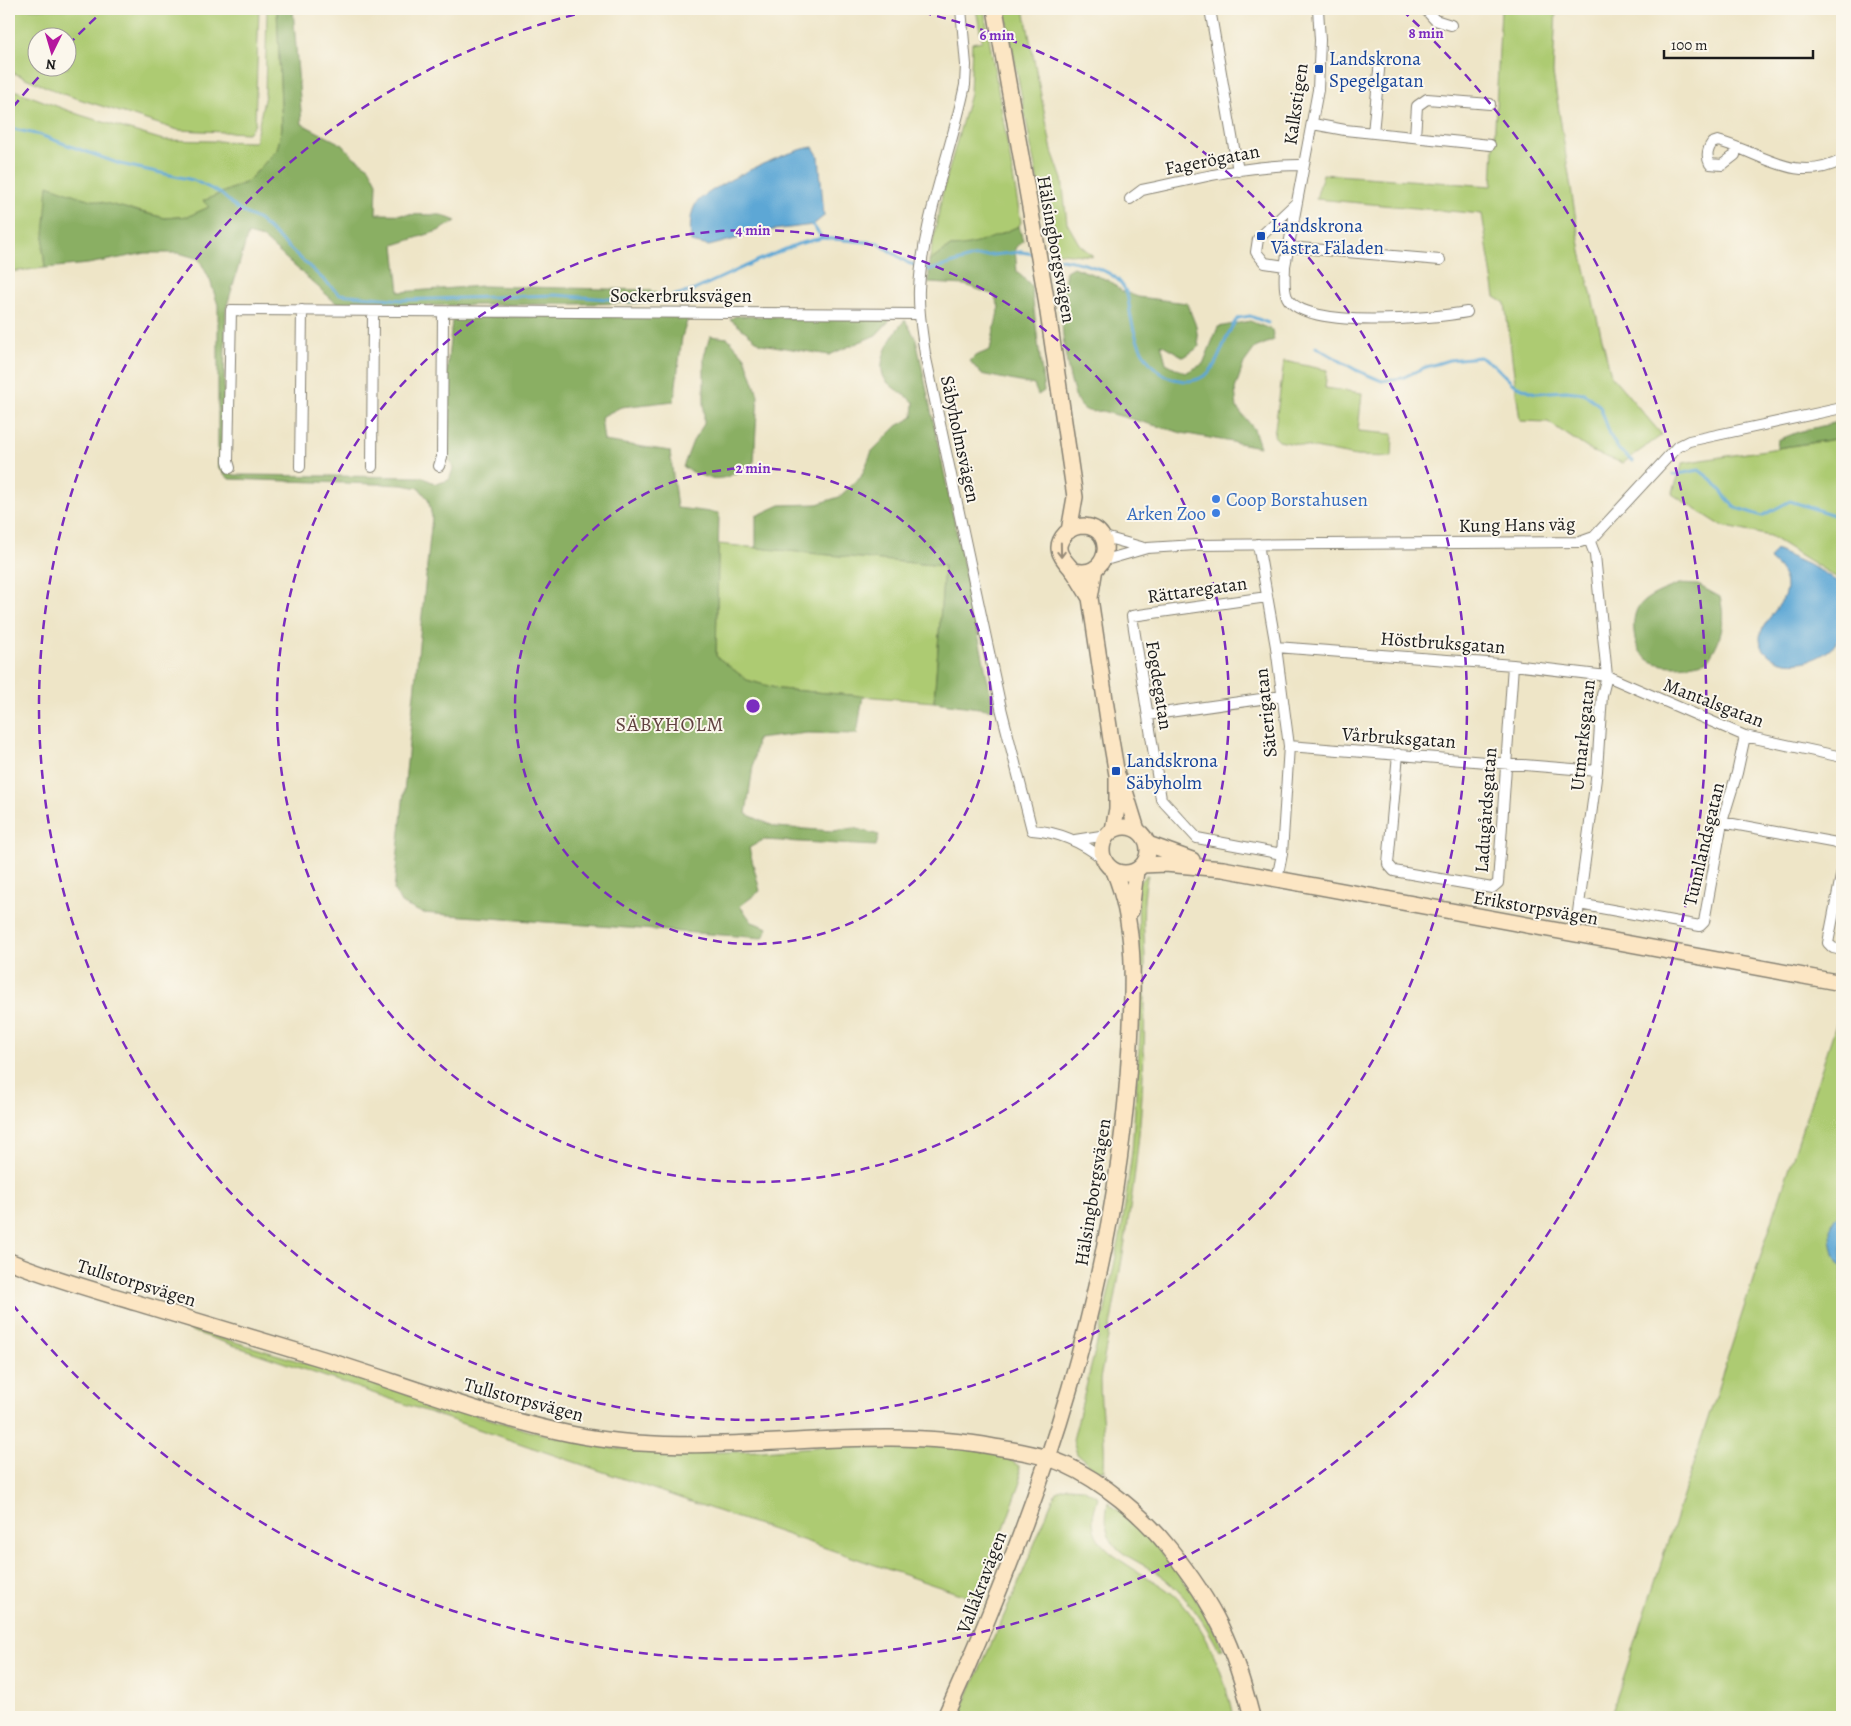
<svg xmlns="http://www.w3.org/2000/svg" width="1851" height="1726" viewBox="0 0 1851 1726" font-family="Alegreya,serif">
  <rect width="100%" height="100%" fill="#fbf7ec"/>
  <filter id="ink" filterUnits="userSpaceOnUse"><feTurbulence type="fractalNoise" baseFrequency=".02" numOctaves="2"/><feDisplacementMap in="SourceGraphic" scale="10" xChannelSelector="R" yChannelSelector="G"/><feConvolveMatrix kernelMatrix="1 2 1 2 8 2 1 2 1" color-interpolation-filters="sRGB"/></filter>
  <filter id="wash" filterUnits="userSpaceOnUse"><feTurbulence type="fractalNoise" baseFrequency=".0096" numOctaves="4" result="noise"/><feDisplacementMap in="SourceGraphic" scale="20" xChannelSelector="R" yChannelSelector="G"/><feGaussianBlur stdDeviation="1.12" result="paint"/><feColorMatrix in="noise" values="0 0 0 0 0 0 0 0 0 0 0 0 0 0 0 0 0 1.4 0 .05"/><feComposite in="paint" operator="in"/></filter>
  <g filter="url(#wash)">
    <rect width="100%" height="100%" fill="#eee5c7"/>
    <path fill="#adcb72" stroke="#647447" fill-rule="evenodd" d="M9,9h250l-4,115 -7,9 -70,-3 -115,-36 -54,-23zM38,38h30v30h-30z
      M267,9h10l5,119 -5,22 -30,32 -44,19 6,6 -20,9 -24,2 -35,-9 -87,40 2,19 -36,4v-184l71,27 83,25 92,2 10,-47z
      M976,9h8l37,213 -2,4 -30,14 -26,7h-14l-20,15 14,-71 27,-97 2,-51 10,-2z
      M1005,9h19l28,142 10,28 5,44 12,21 14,12 -42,-4z
      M1501,9h55l-3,64 28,179 30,123 51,60 -39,28 -30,-11 -45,-30 -28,-1 -15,-118 -10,-6 -13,-83 -166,-15 7,-25 169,12z
      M1284,361l43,9 -2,18 37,5 -4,38 35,3 -1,23 -36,-1 -77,-15 -5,-5z
      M1842,438v143l-72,-45 -48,-10 -50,-32 11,-31z
      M718,544l226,22 -10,136 -155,-13 -32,-9 -31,-24z
      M1148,875c-7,26 -4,55 -3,83 0,39 0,78 -2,117 -4,102 -24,204 -43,304 0,30 6,60 4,91l-7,1 -20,-17 -4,-14 32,-130 17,-83 10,-75 8,-118 -2,-151z
      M1842,1006v711h-232l24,-71z
      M136,1312l394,119 78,17 78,5 76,-2 81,-6 91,-1 67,10 18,12 2,15 -47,131 -2,-11 -9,-6z
      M1068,1487l15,1 15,9c-2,8 -6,18 -5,26 1,34 65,54 86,77 29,31 46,76 54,117h-275l59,-130 39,-96z
      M1108,1502c54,45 85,83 115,147l-4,1c-13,-25 -28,-48 -50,-68 -32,-28 -72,-24 -61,-80z"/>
    <path fill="#8aaf64" stroke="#536640" d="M277,9h16l9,115 41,21 11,12 15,10 8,15 -1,32 65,1 15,6 -18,10 -44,14 5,47 83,-6 167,4 7,3v10l-248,3 -72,-3 -73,-65 -15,-4 -22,75 -4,157 8,7 5,2 187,2 14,7 13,-4 4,-11c-15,-37 -5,-107 -1,-148l5,-4 206,-2 25,3 -6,19 -8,64 -53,6 -20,10 3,24 66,10 7,57 42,5 -3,143 31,24 32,9 84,7 -6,38 -50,-1 -50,6 -11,75 30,13 57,4 21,-3 25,7 -3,11 -113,-6 -14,8 11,43 -20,15 12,16 16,6 -5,10 -341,-25 -21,-10 -7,-13 38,-373 -4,-18 -9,-11 -16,-3 -174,-6 -11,-11v-163l-8,-25 -11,-21 -20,-6h-33l-58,11 -43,4 -2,-19 5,-64 33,12 84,21 24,-2 20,-9 -6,-6 44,-19 30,-32 5,-22z
      M1019,226l4,15 -8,7 2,24 14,13 13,106 -6,4 -4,-10 -53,-11 -11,-13 5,-5 15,-6 9,-43 -5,-12 -29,-10 -36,-2v-21l20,-15c26,0 47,-11 70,-21z
      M1073,267l35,13 14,11 16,6 49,6 9,23 3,21 -15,10 -23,-13 5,19 19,10 18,-9 15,-37 32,-6 22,9 2,10 -19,8 -11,15 -9,26 2,19 17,21 6,18 -78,-14 -80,-22c-8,1 -15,2 -21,-5 -11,-11 -19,-69 -19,-85 0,-17 1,-33 4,-50z
      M736,316l155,3 -15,16 -47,20 -68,-11 -31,-25z
      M905,320l11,19 78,371 -60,-8 10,-136 -188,-18v-32l24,-11 37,-1 22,-7 22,-20 11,-26 25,-25 16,-9 1,-15c-8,-6 -19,-12 -26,-19 -17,-17 5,-50 17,-63z
      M710,336l18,2 17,19 13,38 -4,67c-30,19 -38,23 -71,5l10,-26 11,-17v-68z
      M1842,421v17l-65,10 1,-8 20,-8z
      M1679,584l19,1 22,12c6,27 2,42 -13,64 -30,8 -70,11 -73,-29 -1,-7 0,-20 5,-26 9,-11 28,-17 40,-22z"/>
    <path fill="#5da7d5" stroke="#3c6278" d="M813,147l6,10 5,59 -11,9 -48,6 -56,15 -18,-4c-1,-13 -2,-31 7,-41 19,-18 90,-51 115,-54z
      M1776,550c15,8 50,20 60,32 7,8 6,15 6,25 0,11 2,24 -4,33 -13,22 -55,32 -73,11 -25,-30 54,-52 4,-92z
      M1842,1212v55c-9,-7 -13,-32 -10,-43 1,-6 6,-9 10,-12z"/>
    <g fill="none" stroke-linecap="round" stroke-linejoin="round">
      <path stroke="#5da7d5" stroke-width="3" d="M9,128l31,7 80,29 73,16 27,13 19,17 20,10 80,74 63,6 153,-5 93,7 44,-11 65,-30 41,-17 24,-6 56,5 30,20 23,7 42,-13 48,-5 13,2
        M813,225l9,13
        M1043,256c20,3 60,9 75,24 12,12 10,23 13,38 5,26 19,58 48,62 8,2 17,1 25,-4 16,-9 20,-43 34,-58l12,-2 18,7
        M1316,347l40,23 26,11 20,-3 21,-10 26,-8 31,-3 14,8 19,19 22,9 31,-2 18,2 16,13 11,31 8,13 14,11
        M1673,475l26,-5 13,10 22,27 28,9 28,-15 47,15 5,-3"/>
    </g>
  </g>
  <g filter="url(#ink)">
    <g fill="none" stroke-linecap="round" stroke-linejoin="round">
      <g stroke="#858072" stroke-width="12">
        <path id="street" d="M961,9l5,56 -1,20c-14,68 -42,134 -46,204 -1,22 3,43 6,65l76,354 31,122c27,2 50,12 71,29
          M1210,9l28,162
          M1425,9l10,11 16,5
          M1313,124l32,6 145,15
          M1373,133l7,-73
          M1415,137l2,-31 10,-7 63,5
          M1736,149l-1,6 -13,10 -12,-1c-4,-8 -3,-14 2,-21l6,-2c43,11 77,44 124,19
          M1130,199l12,-9c54,-11 107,-26 162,-25
          M1296,203l-38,36 -2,13 9,11 20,3 33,-176 2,-50 -2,-31
          M1289,247l151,13
          M1285,266c0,9 -2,22 2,31 17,34 148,21 180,15
          M439,466l3,-9 1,-145
          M300,467l2,-157
          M372,467l1,-156
          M230,468l-2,-7 3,-151 688,4
          M1101,536l40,11
          M1258,544l18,103 13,99 -7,108 -5,25
          M1102,561l45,-13 49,-3 384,-3 14,-5 83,-90 12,-6 153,-33
          M1267,597l-135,19 29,183 36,39 85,16
          M1276,647l237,18 94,11 138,60 97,21
          M1148,715l134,-19
          M1289,746l308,25
          M1398,754l-10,110 6,7 98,17 6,-5 15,-218
          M1722,822l120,22
          M1075,840l32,-5
          M1842,871l-14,72 5,5 9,2
          M1579,904l121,22 4,-4 18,-100 15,-49 8,-37
          M1575,934l22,-163 5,-76 5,-19 -12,-121 -6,-16"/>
      </g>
      <g stroke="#858072" stroke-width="18">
        <path id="secondary" d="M995,9l50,283 30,205 -6,34
          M1095,568l-5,30 21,142 6,35 8,16 12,39
          M1072,570c37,13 46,-42 12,-44 -6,0 -13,2 -18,7 -16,17 -1,27 8,39 6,9 11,18 16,26
          M1102 850a23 23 0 1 1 46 0a23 23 0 1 1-46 0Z
          M1113,830l4,-21v-33
          M1148,844l44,16
          M1143,865l22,-1 58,5 619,114
          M1131,911l5,-40
          M9,1261c41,17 85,29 128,42 59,18 118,36 176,53 86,26 171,60 258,78 141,29 284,-13 424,13 23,4 48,8 69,17 38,17 79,51 105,84 46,57 65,98 83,169
          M945,1717c97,-214 173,-436 185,-672 3,-59 7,-119 -16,-174"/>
      </g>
      <use href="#street" stroke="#fff" stroke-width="10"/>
      <use href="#secondary" stroke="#fce6c4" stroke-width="15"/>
    </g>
    <defs><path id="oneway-shaft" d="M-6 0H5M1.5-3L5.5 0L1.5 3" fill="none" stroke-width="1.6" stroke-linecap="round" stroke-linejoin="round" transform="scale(1.25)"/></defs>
    <use stroke="#978b78" href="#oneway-shaft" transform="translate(1061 550) rotate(89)"/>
  </g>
  <g fill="none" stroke="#7b2cbf" stroke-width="2.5" stroke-dasharray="9 6">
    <circle cx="753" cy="706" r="238"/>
    <circle cx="753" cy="706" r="476"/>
    <path d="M908 9A714 714 0 1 1 598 9"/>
    <path d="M13 107A952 952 0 0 1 46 69M68 45A952 952 0 0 1 104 10M1402 10A952 952 0 1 1 13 1305"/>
  </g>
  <g fill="#1a4fb4" stroke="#fbf7ec" stroke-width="2">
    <rect x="1314" y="64" width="10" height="10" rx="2.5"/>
    <rect x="1256" y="231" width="10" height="10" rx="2.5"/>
    <rect x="1111" y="766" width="10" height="10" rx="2.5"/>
  </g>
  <g fill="#3f7fe0" stroke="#fbf7ec" stroke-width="2">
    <circle cx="1216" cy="499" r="5"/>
    <circle cx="1216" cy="513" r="5"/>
  </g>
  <g text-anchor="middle" stroke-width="4" stroke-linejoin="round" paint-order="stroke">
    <g font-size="19" fill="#164399" stroke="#fbf7ec" text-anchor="start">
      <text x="1329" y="65">Landskrona<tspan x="1329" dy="22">Spegelgatan</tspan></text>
      <text x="1271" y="232">Landskrona<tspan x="1271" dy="22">Västra Fäladen</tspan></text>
      <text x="1126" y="767">Landskrona<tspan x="1126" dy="22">Säbyholm</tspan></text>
    </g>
    <g font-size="19" fill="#1c1c1c" stroke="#fbf7ec">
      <text transform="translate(1295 104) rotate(-82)" y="7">Kalkstigen</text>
      <text transform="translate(1212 159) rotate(-11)" y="7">Fagerögatan</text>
      <text transform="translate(1057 249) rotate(80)" y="7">Hälsingborgsvägen</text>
      <text x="681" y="302">Sockerbruksvägen</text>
      <text transform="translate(961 439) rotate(78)" y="7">Säbyholmsvägen</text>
      <text transform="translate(1517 524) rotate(-1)" y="7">Kung Hans väg</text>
      <text transform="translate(1197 589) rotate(-8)" y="7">Rättaregatan</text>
      <text transform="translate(1443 642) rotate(4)" y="7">Höstbruksgatan</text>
      <text transform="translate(1160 685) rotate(81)" y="7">Fogdegatan</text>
      <text transform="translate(1714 702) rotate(21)" y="7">Mantalsgatan</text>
      <text transform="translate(1265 713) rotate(-96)" y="7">Säterigatan</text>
      <text transform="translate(1582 735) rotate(-84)" y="7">Utmarksgatan</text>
      <text transform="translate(1399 737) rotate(4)" y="7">Vårbruksgatan</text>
      <text transform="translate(1485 810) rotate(-86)" y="7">Ladugårdsgatan</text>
      <text transform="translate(1703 844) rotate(-77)" y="7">Tunnlandsgatan</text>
      <text transform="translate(1536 907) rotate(10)" y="7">Erikstorpsvägen</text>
      <text transform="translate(1092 1192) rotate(-81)" y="7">Hälsingborgsvägen</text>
      <text transform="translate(137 1282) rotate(17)" y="7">Tullstorpsvägen</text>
      <text transform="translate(524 1399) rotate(15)" y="7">Tullstorpsvägen</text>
      <text transform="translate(981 1582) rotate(-69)" y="7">Vallåkravägen</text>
    </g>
    <g font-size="19" fill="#366cbe" stroke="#fbf7ec" text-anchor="start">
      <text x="1226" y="506">Coop Borstahusen</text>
      <text x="1206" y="520" text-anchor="end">Arken Zoo</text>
    </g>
    <g font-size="20" letter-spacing="1" fill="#614241" stroke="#fbf7ec">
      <text x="670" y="731">SÄBYHOLM</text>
    </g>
  </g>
  <circle cx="753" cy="706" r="8" fill="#7b2cbf" stroke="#fbf7ec" stroke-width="2.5"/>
  <g font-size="15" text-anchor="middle" font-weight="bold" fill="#7b2cbf" stroke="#fbf7ec" stroke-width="4" stroke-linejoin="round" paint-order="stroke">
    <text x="1426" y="38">8 min</text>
    <text x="997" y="40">6 min</text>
    <text x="753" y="235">4 min</text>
    <text x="753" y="473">2 min</text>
  </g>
  <rect width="1851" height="1726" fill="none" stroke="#fbf7ec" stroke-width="30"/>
  <g transform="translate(52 52) rotate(185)"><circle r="24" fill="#fbf7ec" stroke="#a29f99"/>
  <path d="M0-4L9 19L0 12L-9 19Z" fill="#b5179e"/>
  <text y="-8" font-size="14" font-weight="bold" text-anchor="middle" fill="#1c1c1c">N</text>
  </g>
  <path d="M1664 50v8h149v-8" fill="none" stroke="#1c1c1c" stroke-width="2.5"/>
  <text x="1671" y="50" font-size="15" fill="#1c1c1c" stroke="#fbf7ec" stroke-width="4" paint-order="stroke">100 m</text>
</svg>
